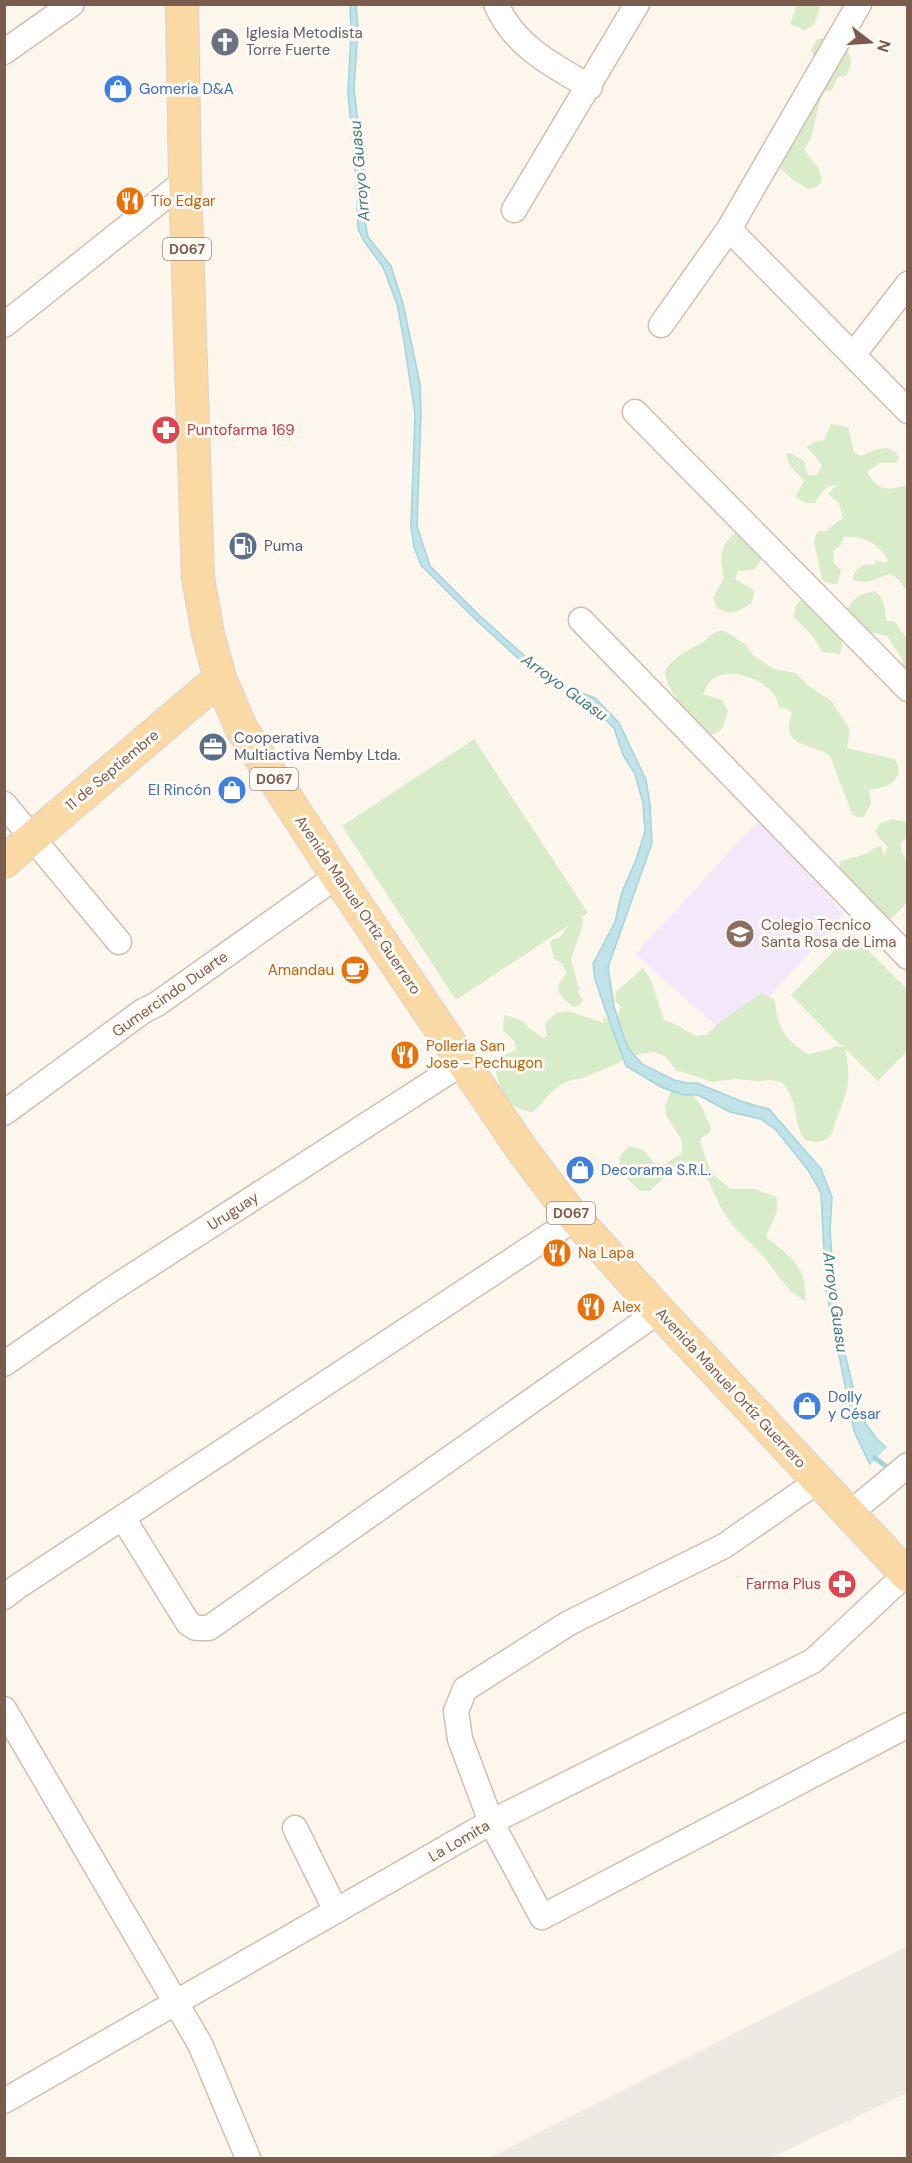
<svg xmlns="http://www.w3.org/2000/svg" width="912" height="2163" viewBox="0 0 912 2163" font-family="'DM Sans',sans-serif">
  <rect width="100%" height="100%" fill="#fdf6ec"/>
  <path fill="#efe9e4" d="M907,1946v147l-137,65h-281z"/>
  <path fill="#f3e8fa" d="M760,819l84,95 -113,125 -96,-85z"/>
  <path fill="#d8ecc9" d="M797,5h24l-7,20 -10,5 -14,-6z
    M833,36c13,14 25,20 13,40l-8,1 -6,13 -8,2 -5,12 -8,34 -7,12 15,19 3,12 -5,6 -9,2 -16,-10 -22,-20 46,-99 -5,-10 6,-11z
    M831,424l17,3 6,25 7,4c12,-6 31,-15 38,2l-3,5h-16l-13,9c12,20 19,19 40,13v106l-9,-12 -8,-5c-14,4 -24,13 -38,5 3,-12 13,-17 24,-14l-1,-5 10,3 3,-3c-9,-17 -26,-25 -44,-23l-4,9 -6,4 -1,12 8,8 -4,14 -9,-1 -6,-3 -8,-38 2,-8 4,-3h6l17,-13 -4,-15 -11,-9 9,-9c-12,0 -17,9 -22,18h-8l-12,-6 9,-16 -14,-15 -4,-11 4,-2 14,8 4,14h9l5,-10 -15,-18 7,-5 10,-2z
    M739,531l24,26 -9,13 -16,1 -3,8 20,12 -4,13c-16,7 -16,13 -34,4l-4,-10 11,-20c-5,-20 -4,-37 15,-47z
    M874,591c13,7 9,18 13,30h7l14,19 -1,48 -5,-29 -15,-23 -23,-5 -18,-17c6,-16 11,-19 28,-23z
    M803,598l37,32 -1,7 4,8 -3,9 -18,-2 -8,-14 -20,-21 2,-12z
    M723,630l22,14 9,12 20,13 21,4 14,13 22,15 19,28 -3,19 47,11c10,11 3,23 -10,28 -5,2 -10,1 -15,3l2,13 -7,14h-6l-6,-3 -22,-58c-13,-10 -42,-10 -41,-29 0,-5 2,-10 3,-15l-9,-5 -4,1c-2,-24 -40,-40 -61,-32 -8,3 -12,11 -15,18l19,6 6,11c-5,14 -3,21 -19,24 -11,-10 -49,-50 -43,-65 5,-11 23,-20 33,-26 11,-5 10,-11 24,-14z
    M474,739l114,174 -7,4 2,2v6l-12,34 7,26 2,3 -2,4 5,9 -5,5 -5,1c-15,-12 -21,-18 -6,-34l-5,-9 -8,-6 -4,-15 2,-3 8,-3 8,-11 -112,74 -114,-174z
    M892,819l15,3v16l-2,1 -4,5 1,7 5,11v41l-16,16c-13,-4 -20,-12 -24,-24l-23,-7 -7,-15 4,-12c9,-4 18,-4 26,-8 5,-3 8,-6 14,-7l3,10 4,-9 -9,-9 -4,-7 6,-8z
    M851,933l56,56v62l-29,30 -33,-32c9,40 -2,48 -13,84 -8,11 -14,9 -27,7 -13,-18 -6,-42 -24,-58l-10,-2 -14,1 -22,-2 -23,3 -36,-12 -10,-13 -11,-5 -16,2 -58,25c-23,-1 -33,20 -48,33 -29,-4 -33,-21 -39,-48l8,-8 14,-6 -1,-8 -12,-12 1,-15 19,6 7,8 14,9 3,-2 -2,-13 11,-10 12,-2 36,12 -1,-6 8,3 7,-5 3,-8 -6,-6 1,-9 27,-24 8,12 13,40 13,5 18,11 11,-1 17,-15 38,-27 14,7c1,26 11,41 33,54l23,-5 4,-3 7,1 -51,-52z
    M672,1089l20,5 10,13 9,21 -2,5 -7,4 -2,5 11,30 19,17h25l21,8c5,16 -6,26 -10,40 24,19 42,30 39,64l-15,-10 -26,-34 -31,-31 -11,-16 -15,-32 -8,-6 -21,-6 -29,25h-9l-21,-21 1,-14 9,-10 15,4 10,13 11,1 17,-11v-12l-16,-26 -1,-9z"/>
  <path fill="#bfe3e8" stroke="#a5d3da" stroke-width="1.5" d="M350,5h6l2,23 -4,61 10,82 2,56 2,10 23,29 12,38 17,80 1,29 -4,113 13,40 50,50 46,41 39,30 30,11 24,25 27,57 4,25 2,38 -44,124 6,40 10,31 5,11 13,15 32,16 13,3h10l46,19 26,7 52,60 11,28 -2,33 4,57 11,67 15,62 17,23 13,12 -17,20 -19,-40 -28,-141 -5,-97 -13,-23 -32,-40 -15,-11 -31,-7 -32,-17h-15l-22,-8 -35,-21 -22,-60 -9,-27 -2,-15 22,-42 7,-30 14,-32 9,-29 -2,-28 -8,-29 -12,-19 -9,-27 -24,-23 -26,-14 -43,-30 -46,-42 -54,-54 -7,-18 -3,-21 4,-112 -12,-79 -6,-31 -14,-37 -19,-26 -6,-12 -2,-51 -8,-85 3,-61z"/>
  <path fill="#fdf6ec" d="M889,1445l4,4v3l-18,21h-4l-3,-6z"/>
  <g fill="none" stroke-linecap="round" stroke-linejoin="round">
    <path stroke="#a5d3da" stroke-width="5" d="M875,1458l16,12"/>
    <g stroke="#d1beb0" stroke-width="27">
      <path id="minor" d="M496,4c18,42 56,61 94,83
        M4,52l68,-48
        M514,210l123,-206
        M729,229l179,182
        M4,325l181,-144
        M661,325l68,-96 130,-225
        M853,355l55,-71
        M635,412l273,277
        M581,620l327,337
        M4,804l115,138
        M4,1113l139,-102 14,-7 180,-128
        M4,1364l105,-73 355,-229
        M818,1481l-94,65 -155,77 -104,66 -9,22 4,28 31,83 51,95 366,-192
        M849,1514l59,-49
        M123,1518l65,105 8,5h13l450,-317
        M4,1597l13,-10 559,-369
        M4,1709l196,335 48,114
        M295,1828l41,83
        M4,2101l487,-279 322,-161 93,-87"/>
    </g>
    <g stroke="#dad1cd" stroke-width="34">
      <path id="major" d="M182,4l3,177 13,397 10,56 12,44 21,50 96,148 186,275 44,58 92,102 249,265
        M4,862l216,-184"/>
    </g>
    <use href="#minor" stroke="#fff" stroke-width="24"/>
    <use href="#major" stroke="#fbd9a5" stroke-width="32"/>
  </g>
  <defs>
    <g id="church-disc" transform="scale(1.5)"><circle r="9.5" fill="#6b7280" stroke="#fffaf3"/><path d="M-1.2-6h2.4v3.5h3.3v2.4h-3.3V6h-2.4V-.1h-3.3v-2.4h3.3Z" fill="#fff"/></g>
    <g id="shop-disc" transform="scale(1.5)"><circle r="9.5" fill="#3f7fe0" stroke="#fffaf3"/><path d="M-5-2.5h2.3a2.7 3.5 0 0 1 5.4 0H5L5.5 6h-11ZM-1.5-2.5h3a1.5 2.3 0 0 0-3 0Z" fill="#fff"/></g>
    <g id="restaurant-disc" transform="scale(1.5)"><circle r="9.5" fill="#e8710a" stroke="#fffaf3"/><path d="M-5-6h1v4h1v-4h1v4h1v-4h1v5L-1.5 .5V6h-2V.5L-5-1ZM5-6V6H3V1.5H1.5Q1.5-4 5-6Z" fill="#fff"/></g>
    <g id="pharmacy-disc" transform="scale(1.5)"><circle r="9.5" fill="#e0444e" stroke="#fffaf3"/><path d="M-2-6h4v4h4v4h-4v4h-4v-4h-4v-4h4Z" fill="#fff"/></g>
    <g id="fuel-disc" transform="scale(1.5)"><circle r="9.5" fill="#5c6f8a" stroke="#fffaf3"/><path d="M-5.5-6h7V0h2V4h1.3V-2.5L3-4.5l.8-.8L6-3V5H2.5V1h-1V6h-7ZM-4.2-4.7v3.2H.2V-4.7Z" fill="#fff"/></g>
    <g id="office-disc" transform="scale(1.5)"><circle r="9.5" fill="#5c6f8a" stroke="#fffaf3"/><path d="M-6-3h4V-5.5h4V-3h4V5H-6ZM-1-4.5V-3h2v-1.5ZM-6 0V1H6V0Z" fill="#fff"/></g>
    <g id="school-disc" transform="scale(1.5)"><circle r="9.5" fill="#8d6e63" stroke="#fffaf3"/><path d="M0-5L7-2L0 1L-7-2ZM-4 1L0 2.5L4 1V4Q0 6-4 4Z" fill="#fff"/></g>
    <g id="cafe-disc" transform="scale(1.5)"><circle r="9.5" fill="#e8710a" stroke="#fffaf3"/><path d="M-5.5-4.5H6V0H3Q3 3.5 0 3.5H-2.5Q-5.5 3.5-5.5 0ZM3-3.2v2h1.7v-2ZM-6 4.5H4V6H-6Z" fill="#fff"/></g>
  </defs>
  <g fill-rule="evenodd">
    <use href="#church-disc" x="225" y="42"/>
    <use href="#shop-disc" x="118" y="89"/>
    <use href="#restaurant-disc" x="130" y="201"/>
    <use href="#pharmacy-disc" x="166" y="430"/>
    <use href="#fuel-disc" x="243" y="546"/>
    <use href="#office-disc" x="213" y="747"/>
    <use href="#shop-disc" x="232" y="790"/>
    <use href="#school-disc" x="740" y="934"/>
    <use href="#cafe-disc" x="355" y="970"/>
    <use href="#restaurant-disc" x="405" y="1055"/>
    <use href="#shop-disc" x="580" y="1170"/>
    <use href="#restaurant-disc" x="557" y="1253"/>
    <use href="#restaurant-disc" x="591" y="1307"/>
    <use href="#shop-disc" x="807" y="1406"/>
    <use href="#pharmacy-disc" x="842" y="1584"/>
  </g>
  <g text-anchor="middle" stroke-width="6" stroke-linejoin="round" paint-order="stroke">
    <g fill="#fffaf3" stroke="#a28b7f" stroke-width="1.5">
      <rect x="163" y="238" width="48" height="22" rx="4.5"/>
      <rect x="250" y="768" width="48" height="22" rx="4.5"/>
      <rect x="547" y="1202" width="48" height="22" rx="4.5"/>
    </g>
    <g font-size="14" font-weight="bold" fill="#7a5c4d">
      <text x="187" y="254">D067</text>
      <text x="274" y="784">D067</text>
      <text x="571" y="1218">D067</text>
    </g>
    <g font-size="15" fill="#5b616d" stroke="#fffaf3" text-anchor="start">
      <text x="246" y="38">Iglesia Metodista<tspan x="246" dy="17">Torre Fuerte</tspan></text>
    </g>
    <g font-size="15" fill="#366cbe" stroke="#fffaf3" text-anchor="start">
      <text x="139" y="94">Gomeria D&amp;A</text>
      <text x="211" y="795" text-anchor="end">El Rincón</text>
      <text x="601" y="1175">Decorama S.R.L.</text>
      <text x="828" y="1402">Dolly<tspan x="828" dy="17">y César</tspan></text>
    </g>
    <g font-size="15" fill="#c56008" stroke="#fffaf3" text-anchor="start">
      <text x="151" y="206">Tío Edgar</text>
      <text x="334" y="975" text-anchor="end">Amandau</text>
      <text x="426" y="1051">Polleria San<tspan x="426" dy="17">Jose - Pechugon</tspan></text>
      <text x="578" y="1258">Na Lapa</text>
      <text x="612" y="1312">Alex</text>
    </g>
    <g font-size="15" fill="#be3a42" stroke="#fffaf3" text-anchor="start">
      <text x="187" y="435">Puntofarma 169</text>
      <text x="821" y="1589" text-anchor="end">Farma Plus</text>
    </g>
    <g font-size="15" fill="#4e5e75" stroke="#fffaf3" text-anchor="start">
      <text x="264" y="551">Puma</text>
      <text x="234" y="743">Cooperativa<tspan x="234" dy="17">Multiactiva Ñemby Ltda.</tspan></text>
    </g>
    <g font-size="15" fill="#7a5c4d" stroke="#fffaf3">
      <text transform="translate(112 770) rotate(-40)" y="5">11 de Septiembre</text>
      <text transform="translate(358 905) rotate(56)" y="5">Avenida Manuel Ortíz Guerrero</text>
      <text transform="translate(170 994) rotate(-35)" y="5">Gumercindo Duarte</text>
      <text transform="translate(233 1211) rotate(-33)" y="5">Uruguay</text>
      <text transform="translate(731 1388) rotate(47)" y="5">Avenida Manuel Ortíz Guerrero</text>
      <text transform="translate(459 1841) rotate(-30)" y="5">La Lomita</text>
    </g>
    <g font-size="15" fill="#785e54" stroke="#fffaf3" text-anchor="start">
      <text x="761" y="930">Colegio Tecnico<tspan x="761" dy="17">Santa Rosa de Lima</tspan></text>
    </g>
    <g font-size="16" font-style="italic" fill="#437c86" stroke="#fffaf3">
      <text transform="translate(359 171) rotate(-95)" y="6">Arroyo Guasu</text>
      <text transform="translate(565 687) rotate(36)" y="6">Arroyo Guasu</text>
      <text transform="translate(836 1302) rotate(82)" y="6">Arroyo Guasu</text>
    </g>
  </g>
  <rect width="912" height="2163" fill="none" stroke="#7a5c4d" stroke-width="12"/>
  <g transform="translate(870 42) rotate(107)" stroke="#fffaf3" stroke-width="4.5" paint-order="stroke">
  <path d="M0-4.5L10 22L0 15L-10 22Z" fill="#7a5c4d"/>
  <text y="-9" font-size="16" font-weight="bold" text-anchor="middle" fill="#7a5c4d">N</text>
  </g>
</svg>
